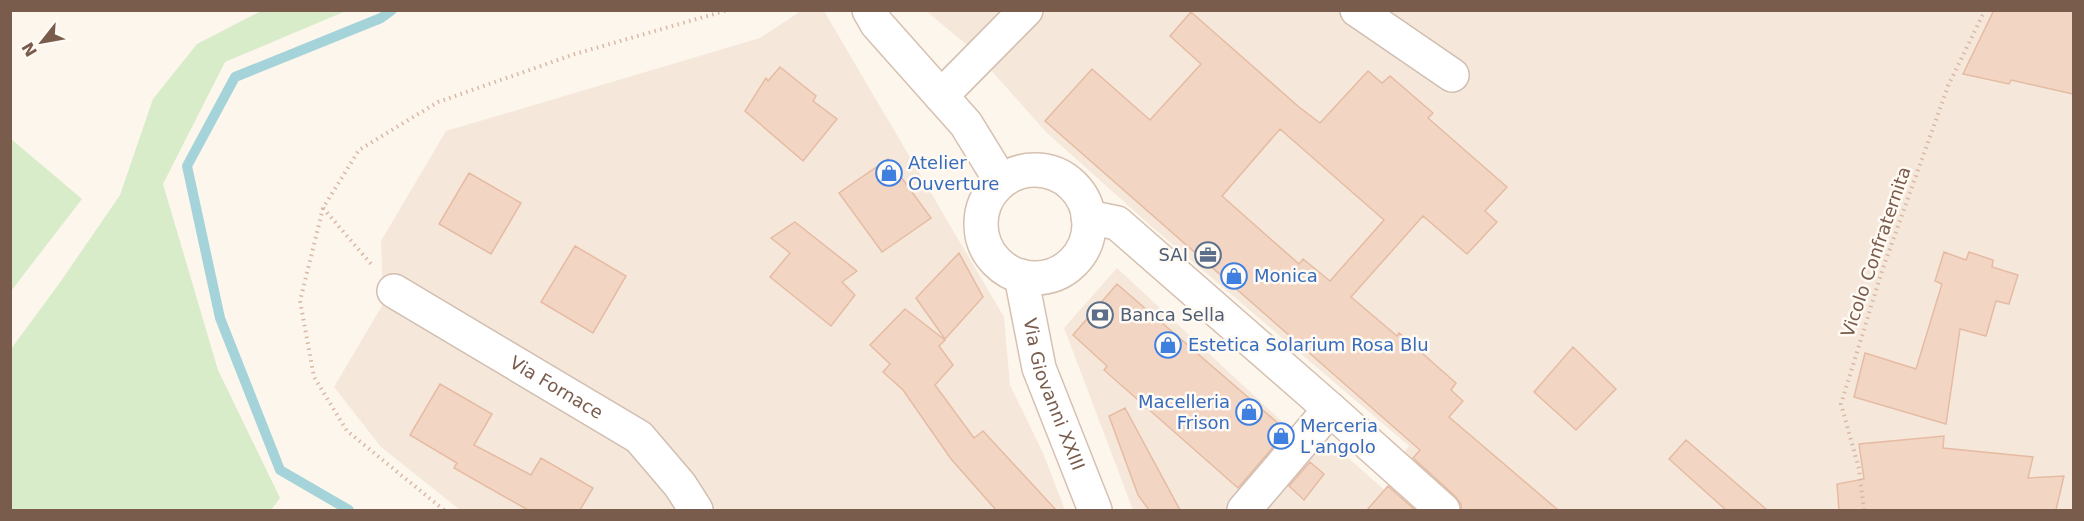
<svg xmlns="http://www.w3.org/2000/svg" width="2084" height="521" viewBox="0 0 2084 521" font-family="'DejaVu Sans',sans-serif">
  <rect width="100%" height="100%" fill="#fdf6ec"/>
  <path fill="#f5e8da" d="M801,11h23l180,306 6,68 33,68 22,57h-605l-79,-63 -47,-60 49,-83 -2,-63 65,-110 314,-93z
    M926,11h1147v499h-616l-59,-50 11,-14 -258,-220 -105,-94 -74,-83z
    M1117,268l173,161 28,2 89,79h-274l-69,-182z"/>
  <path fill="#d8ecc9" d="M263,10l83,1 -121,51 -62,122 55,186 62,128 -9,12h-260v-161l50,-68 59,-86 33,-96 44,-55z
    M11,139l71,60 -71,92z"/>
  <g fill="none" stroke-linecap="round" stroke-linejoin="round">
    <path stroke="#a5d3da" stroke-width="10" d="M349,510l-69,-40 -60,-152 -33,-152 48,-89 146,-59 11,-8"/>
  </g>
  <path fill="#f3d5c3" stroke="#e6bba3" stroke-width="1.5" fill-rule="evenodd" d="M1994,10h79v84l-62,-14 -2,4 -46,-10z
    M1191,12l108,95 21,16 48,-52 14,12 8,-7 43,37 -5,5 79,69 -22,24 12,11 -30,32 -44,-38 -72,81 46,39 2,-3 57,50 -5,7 12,11 -14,16 109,93h-97v-6l-6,-8 -42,-38 7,-8 -375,-329 47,-52 58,51 51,-56 -31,-28zM1280,129l104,91 -54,61 -27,-22 -4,5 -77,-68z
    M780,67l36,29 -3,5 24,18 -34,42 -58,-50 21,-33 2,3z
    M888,159l43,59 -49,34 -43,-59z
    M469,173l52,30 -30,51 -52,-30z
    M795,222l62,49 -15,11 13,13 -24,31 -61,-49 20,-24 -19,-15z
    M575,246l51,30 -33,57 -52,-31z
    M1944,252l22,8 3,-8 24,8 -1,7 26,8 -9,29 -13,-3 -10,35 -26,-7 -14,95 -92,-27 11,-44 51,16 26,-85 -7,-3z
    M959,253l24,44 -38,42 -29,-41z
    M1117,284l170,147 -49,57 -134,-118 3,-4 -34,-31z
    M905,309l40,31 -6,6 14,19 -18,20 39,53 9,-7 73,79h-60l-45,-51 -48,-69 -20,-18 7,-8 -20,-19z
    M1573,347l43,42 -40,41 -42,-38z
    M440,384l52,30 -18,31 57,30 10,-17 52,30 -13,22h-52l-74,-42 3,-5 -47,-28z
    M1125,408l55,102h-31l-11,-15 -29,-79z
    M1944,436l-1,12 90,9 -5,21 36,-2 -8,34h-217l-2,-26 27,-5 -5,-35z
    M1686,440l81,70h-41l-57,-51z
    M1310,462l14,12 -20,26 -15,-14z
    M1388,486l27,24h-48z"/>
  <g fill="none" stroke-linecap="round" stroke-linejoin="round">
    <g stroke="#d1beb0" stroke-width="36">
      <g id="street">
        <path d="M1357,10l95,65"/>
        <path d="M941,96l85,-86"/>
        <path id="s1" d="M394,291l245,146 41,48 16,25"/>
        <path d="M1244,510l86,-101"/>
      </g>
    </g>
    <g stroke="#d6c0b0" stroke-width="36">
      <g id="secondary">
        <path d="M869,10l8,14 89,100 35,57"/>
        <circle cx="1035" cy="224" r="54"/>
        <path d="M1088,217l29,6 213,186 113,101"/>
        <path id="s2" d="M1021,276l18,92 56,142"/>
      </g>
    </g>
    <path stroke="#d9b8a5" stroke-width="4" stroke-dasharray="1.5 4.5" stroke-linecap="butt" d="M323,208l48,56
      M444,510l-97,-79 -33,-54 -14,-76 23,-93 36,-58 79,-48 137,-48 153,-44
      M1864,510l-5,-41 -18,-65 41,-133 66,-185 37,-76"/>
    <use href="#street" stroke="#fff" stroke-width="33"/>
    <use href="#secondary" stroke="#fff" stroke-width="33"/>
  </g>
  <defs>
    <g id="shop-ring" transform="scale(1.35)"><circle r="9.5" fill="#fffaf3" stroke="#3f7fe0" stroke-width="1.5"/><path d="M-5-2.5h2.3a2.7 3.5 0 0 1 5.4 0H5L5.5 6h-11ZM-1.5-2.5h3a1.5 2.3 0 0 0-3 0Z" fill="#3f7fe0"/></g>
    <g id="office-ring" transform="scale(1.35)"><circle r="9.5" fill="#fffaf3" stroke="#5c6f8a" stroke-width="1.5"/><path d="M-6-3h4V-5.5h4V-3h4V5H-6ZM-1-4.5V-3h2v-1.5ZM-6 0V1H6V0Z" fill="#5c6f8a"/></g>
    <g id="bank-ring" transform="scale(1.35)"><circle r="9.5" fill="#fffaf3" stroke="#5c6f8a" stroke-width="1.5"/><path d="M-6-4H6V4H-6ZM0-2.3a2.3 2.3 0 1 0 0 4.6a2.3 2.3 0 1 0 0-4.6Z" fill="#5c6f8a"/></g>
  </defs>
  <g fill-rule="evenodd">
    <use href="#shop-ring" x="889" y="173"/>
    <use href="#office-ring" x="1208" y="255"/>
    <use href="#shop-ring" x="1234" y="276"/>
    <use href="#bank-ring" x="1100" y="315"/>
    <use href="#shop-ring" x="1168" y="345"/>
    <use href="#shop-ring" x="1249" y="412"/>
    <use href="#shop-ring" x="1281" y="436"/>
  </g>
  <g text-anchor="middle" stroke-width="5" stroke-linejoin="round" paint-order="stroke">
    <g font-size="18" fill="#366cbe" stroke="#fffaf3" text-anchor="start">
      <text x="908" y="169">Atelier<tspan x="908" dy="21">Ouverture</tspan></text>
      <text x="1254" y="282">Monica</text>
      <text x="1188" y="351">Estetica Solarium Rosa Blu</text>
      <text x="1230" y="408" text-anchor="end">Macelleria<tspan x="1230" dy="21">Frison</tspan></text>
      <text x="1300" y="432">Merceria<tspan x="1300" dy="21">L'angolo</tspan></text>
    </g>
    <g font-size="18" fill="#7a5c4d" stroke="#fffaf3">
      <text transform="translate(1876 252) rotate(-71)" y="6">Vicolo Confraternita</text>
      <text dy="6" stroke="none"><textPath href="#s1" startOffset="189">Via Fornace</textPath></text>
      <text dy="6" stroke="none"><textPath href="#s2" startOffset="123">Via Giovanni XXIII</textPath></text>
    </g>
    <g font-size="18" fill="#4e5e75" stroke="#fffaf3" text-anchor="end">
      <text x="1188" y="261">SAI</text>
      <text x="1120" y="321" text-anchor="start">Banca Sella</text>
    </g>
  </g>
  <rect width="2084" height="521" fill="none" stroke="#7a5c4d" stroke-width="24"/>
  <g transform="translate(42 42) rotate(239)" stroke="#fffaf3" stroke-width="4.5" paint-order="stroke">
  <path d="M0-4.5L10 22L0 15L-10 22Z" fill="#7a5c4d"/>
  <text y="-9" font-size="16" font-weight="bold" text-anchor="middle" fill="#7a5c4d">N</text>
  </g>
</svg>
